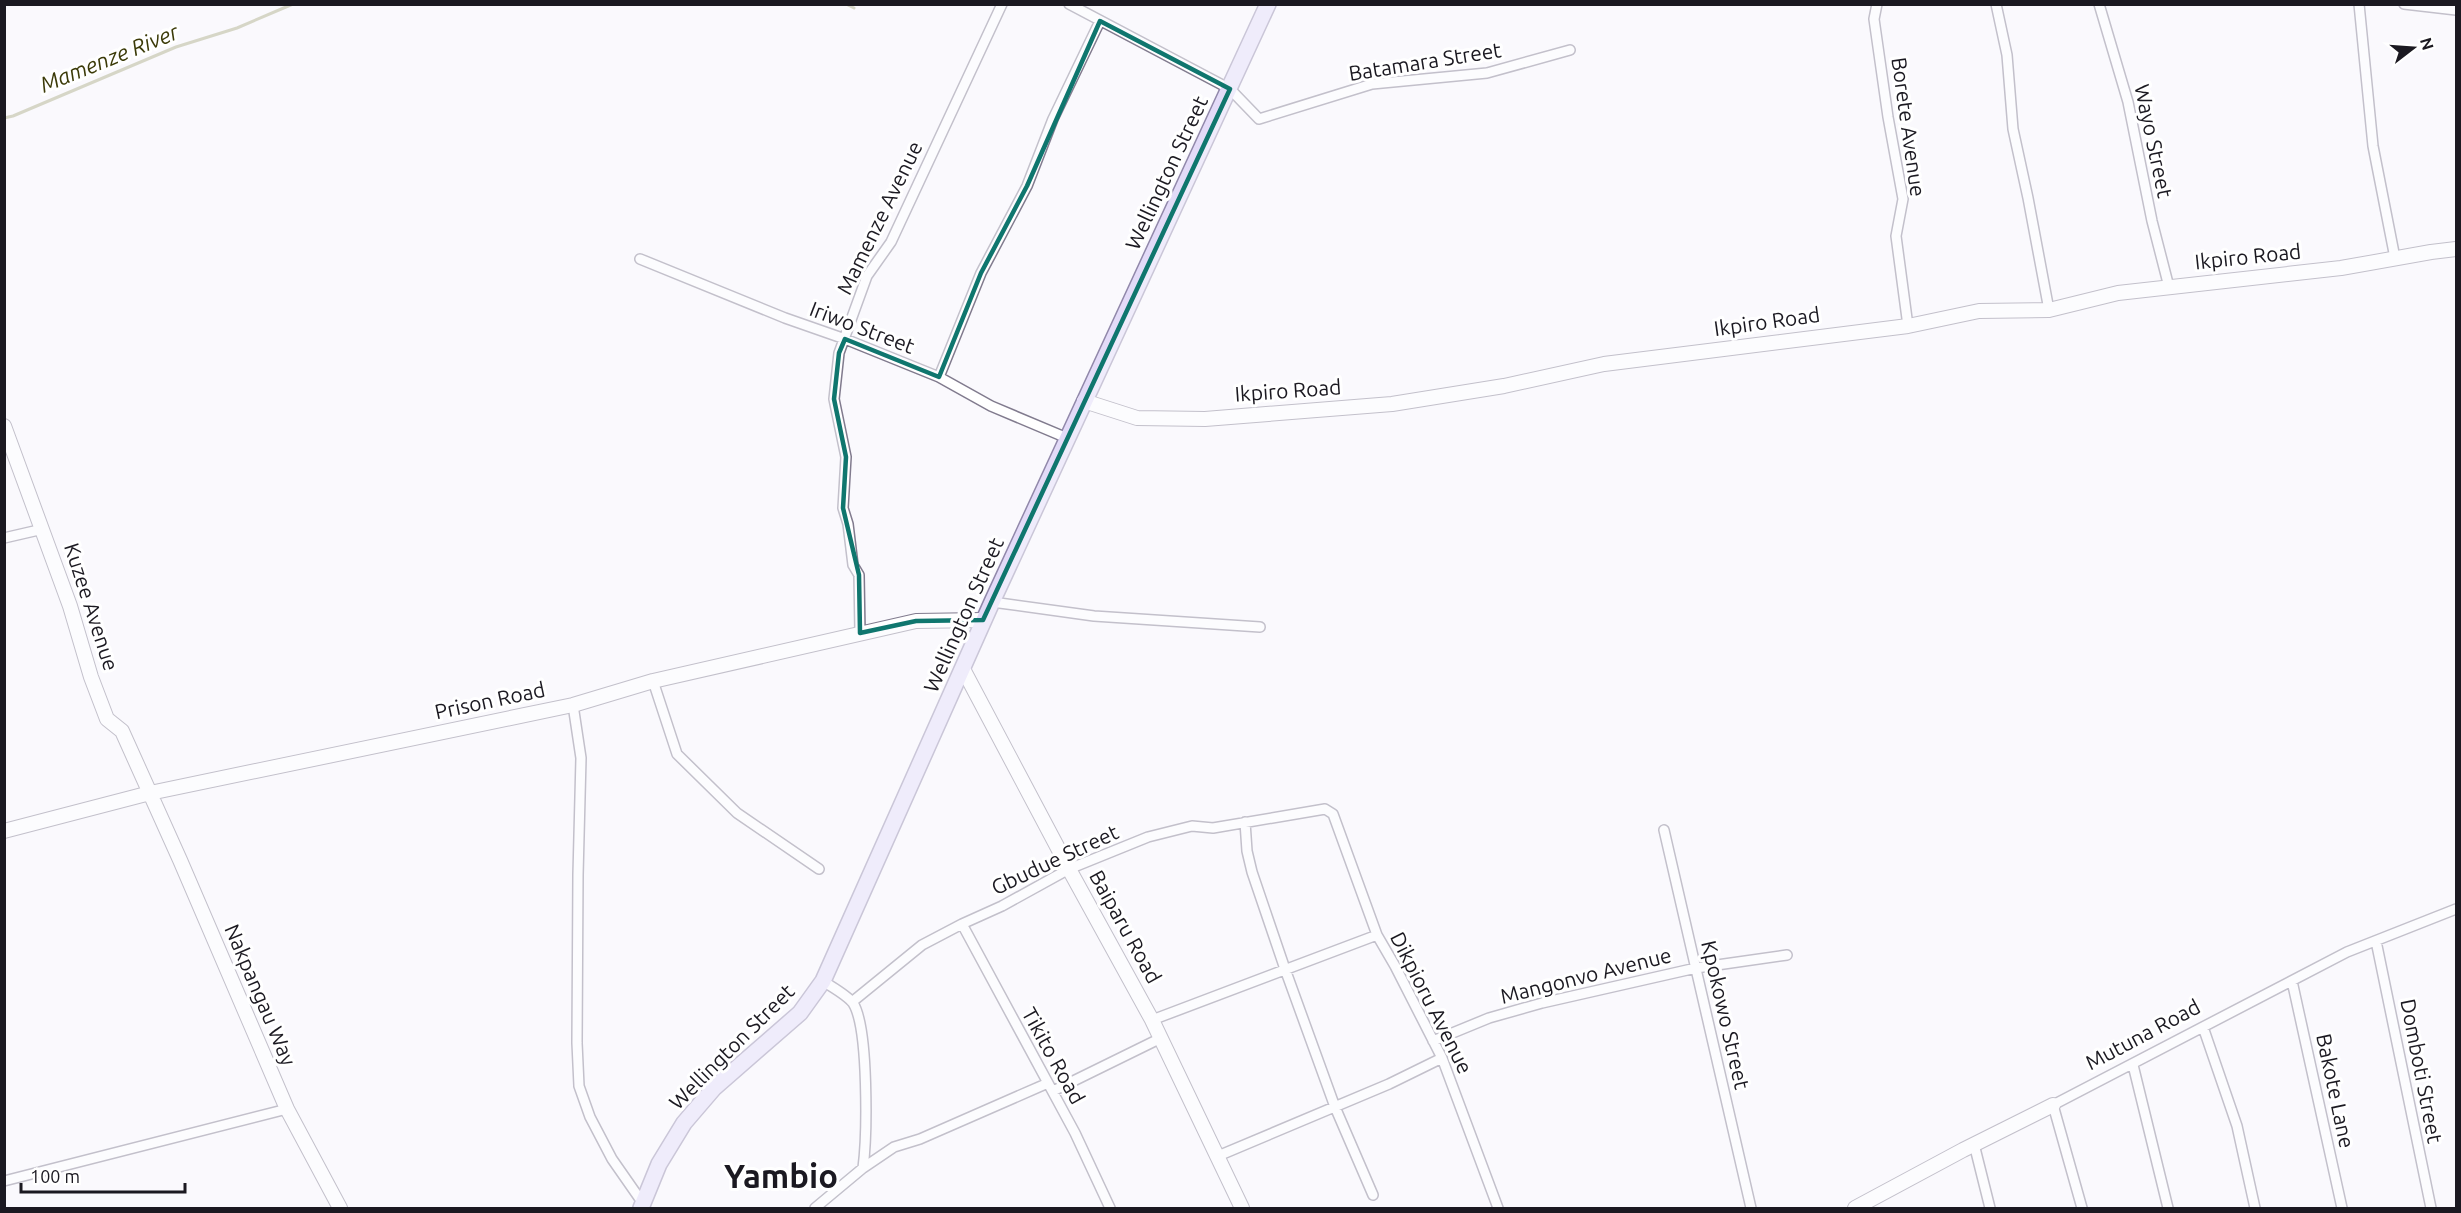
<svg xmlns="http://www.w3.org/2000/svg" width="2461" height="1213" viewBox="0 0 2461 1213" font-family="Ubuntu,sans-serif">
  <rect width="100%" height="100%" fill="#faf9fd"/>
  <g fill="none" stroke-linecap="round" stroke-linejoin="round">
    <path stroke="#acac86" stroke-width="3" d="M846,4l8,4
      M4,118l9,-2 163,-69 61,-19 56,-24"/>
    <g stroke="#817b8e" stroke-width="12">
      <path id="street" d="M1069,4l161,85 29,30 113,-35 115,-11 83,-23
        M1877,4l-3,15 14,98 15,82 -7,37 12,90
        M1996,4l11,51 6,74 15,69 21,112
        M2099,4l29,98 24,119 17,66
        M2359,4l14,142 22,112
        M2404,4l52,6
        M640,259l145,59 60,21 94,38 52,29 76,32
        M939,377l42,-104 46,-87 26,-67 47,-98
        M4,538l39,-9
        M992,602l102,14 166,11
        M860,633l-1,-58 -6,-10 -5,-41 -5,-16 3,-51 -12,-58 5,-46 28,-77 24,-34 111,-238
        M653,681l24,73 60,59 82,56
        M573,705l8,53 -3,117 -1,168 2,43 11,31 22,42 30,43
        M1245,822l2,29 5,21 33,97 50,138 38,88
        M1664,830l87,378
        M962,924l113,209 35,75
        M2376,941l55,267
        M823,981c9,6 24,14 30,22 16,25 14,134 10,165
        M2292,981l50,227
        M852,1002l70,-57 40,-21 40,-18 67,-37 79,-32 44,-11 21,2 112,-19 8,5 44,121 18,31 47,92 56,150
        M1152,1020l225,-85
        M2203,1027l34,99 18,82
        M1433,1041l56,-23 53,-15 154,-35 91,-13
        M2133,1065l35,143
        M1053,1091l108,-53
        M1974,1144l16,64
        M1218,1156l171,-72 53,-26
        M4,1181l283,-72
        M815,1208l48,-40 31,-21 26,-8 128,-56
        M2082,1208l-29,-103 294,-153 109,-43"/>
    </g>
    <g stroke="#817b8e" stroke-width="16">
      <path id="secondary" d="M1084,401l53,17 68,1 187,-15 112,-18 100,-22 304,-38 71,-15 70,-1 69,-17 223,-25 90,-16 25,-3
        M4,426l66,180 21,71 16,42 15,12 58,129 107,249 53,99
        M963,669l106,200 83,151 90,188
        M4,831l146,-38 423,-88 80,-24 263,-60 67,-1
        M1855,1208l108,-58 90,-45"/>
    </g>
    <g stroke="#9188aa" stroke-width="18">
      <path id="primary" d="M641,1208l18,-44 25,-41 30,-35 86,-75 23,-32 169,-379 276,-598"/>
    </g>
    <use href="#street" stroke="#fff" stroke-width="9"/>
    <use href="#secondary" stroke="#fff" stroke-width="14"/>
    <use href="#primary" stroke="#e3dbf8" stroke-width="15"/>
  </g>
  <path d="M0 0H2461V1213H0ZM1100,21l130,68 -247,531 -67,1 -56,12 -1,-58 -16,-67 3,-51 -12,-58 5,-46 6,-14 94,38 42,-104 46,-87z" fill="#faf9fd" fill-opacity=".55" fill-rule="evenodd"/>
  <path fill="none" stroke="#0f766e" stroke-width="4.5" stroke-linejoin="round" d="M1100,21l130,68 -247,531 -67,1 -56,12 -1,-58 -16,-67 3,-51 -12,-58 5,-46 6,-14 94,38 42,-104 46,-87z"/>
  <g text-anchor="middle" stroke-width="6" stroke-linejoin="round" paint-order="stroke">
    <g font-size="21" fill="#1b1921" stroke="#fff">
      <text transform="translate(1425 62) rotate(-9)" y="7">Batamara Street</text>
      <text transform="translate(1908 127) rotate(82)" y="7">Borete Avenue</text>
      <text transform="translate(2153 141) rotate(78)" y="7">Wayo Street</text>
      <text transform="translate(1167 173) rotate(-65)" y="7">Wellington Street</text>
      <text transform="translate(880 218) rotate(-64)" y="7">Mamenze Avenue</text>
      <text transform="translate(2248 257) rotate(-6)" y="7">Ikpiro Road</text>
      <text transform="translate(1767 322) rotate(-8)" y="7">Ikpiro Road</text>
      <text transform="translate(862 328) rotate(21)" y="7">Iriwo Street</text>
      <text transform="translate(1288 391) rotate(-4)" y="7">Ikpiro Road</text>
      <text transform="translate(91 607) rotate(72)" y="7">Kuzee Avenue</text>
      <text transform="translate(964 615) rotate(-66)" y="7">Wellington Street</text>
      <text transform="translate(490 701) rotate(-12)" y="7">Prison Road</text>
      <text transform="translate(1055 860) rotate(-25)" y="7">Gbudue Street</text>
      <text transform="translate(1125 927) rotate(61)" y="7">Baiparu Road</text>
      <text transform="translate(1586 976) rotate(-14)" y="7">Mangonvo Avenue</text>
      <text transform="translate(260 995) rotate(67)" y="7">Nakpangau Way</text>
      <text transform="translate(1431 1003) rotate(63)" y="7">Dikpioru Avenue</text>
      <text transform="translate(1725 1015) rotate(77)" y="7">Kpokowo Street</text>
      <text transform="translate(2143 1035) rotate(-28)" y="7">Mutuna Road</text>
      <text transform="translate(732 1047) rotate(-45)" y="7">Wellington Street</text>
      <text transform="translate(1053 1056) rotate(61)" y="7">Tikito Road</text>
      <text transform="translate(2421 1071) rotate(79)" y="7">Domboti Street</text>
      <text transform="translate(2335 1091) rotate(78)" y="7">Bakote Lane</text>
    </g>
    <g font-size="22" font-style="italic" fill="#3b3a08" stroke="#fff">
      <text transform="translate(109 58) rotate(-22)" y="8">Mamenze River</text>
    </g>
    <g font-size="33" font-weight="bold" fill="#1b1921" stroke="#fff">
      <text x="781" y="1188">Yambio</text>
    </g>
  </g>
  <rect width="2461" height="1213" fill="none" stroke="#1b1921" stroke-width="12"/>
  <g transform="translate(2413 48) rotate(73)" stroke="#ffffff" stroke-width="4.5" paint-order="stroke">
  <path d="M0-4.5L10 22L0 15L-10 22Z" fill="#1b1921"/>
  <text y="-9" font-size="16" font-weight="bold" text-anchor="middle" fill="#1b1921">N</text>
  </g>
  <path d="M21 1183v9h164v-9" fill="none" stroke="#1b1921" stroke-width="3"/>
  <text x="30" y="1183" font-size="18" fill="#1b1921" stroke="#ffffff" stroke-width="4.5" paint-order="stroke">100 m</text>
</svg>
